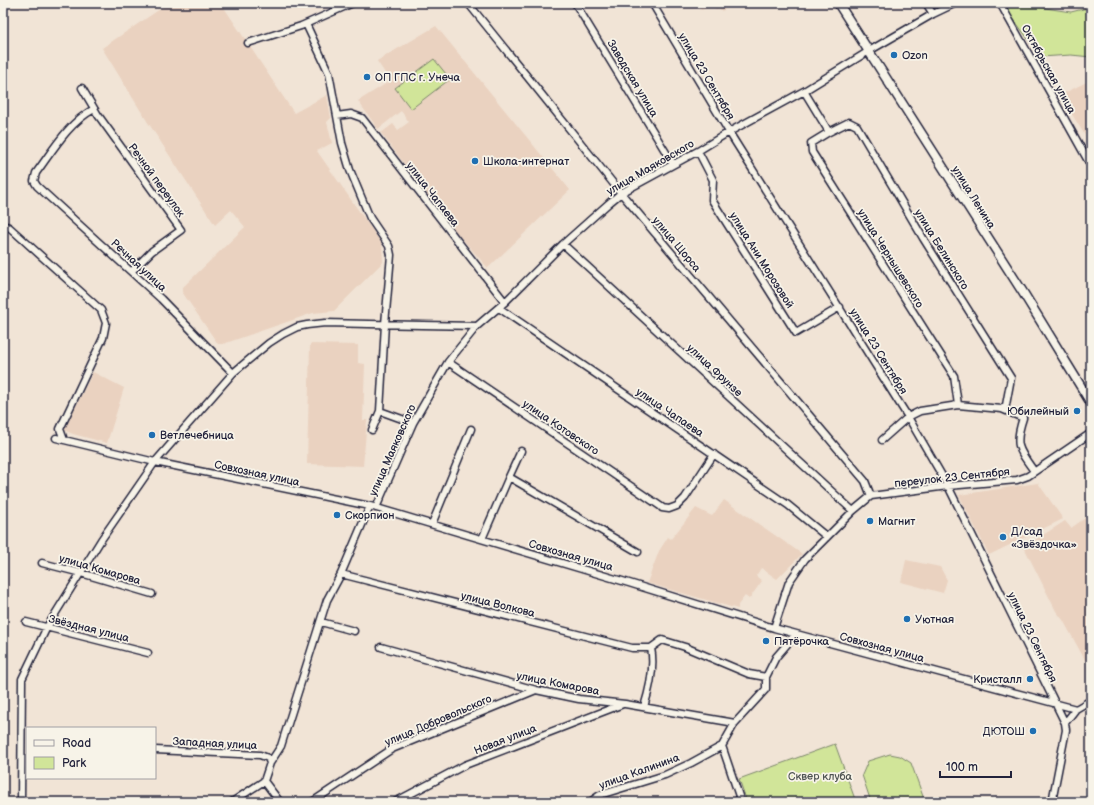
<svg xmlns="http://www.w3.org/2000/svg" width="1094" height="805" viewBox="0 0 1094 805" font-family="'Balsamiq Sans',sans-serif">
  <rect width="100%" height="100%" fill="#f1e4d6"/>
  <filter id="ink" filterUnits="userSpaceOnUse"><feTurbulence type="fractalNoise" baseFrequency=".025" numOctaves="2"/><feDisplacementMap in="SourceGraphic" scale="8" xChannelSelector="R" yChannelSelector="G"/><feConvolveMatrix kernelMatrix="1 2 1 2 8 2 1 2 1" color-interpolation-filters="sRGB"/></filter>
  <g filter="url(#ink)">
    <path fill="#ead2c0" d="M169,3h53l1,3 71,107 33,-18 4,23 -4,4 5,21 -15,8 65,93 1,18 -49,49 -21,2 -90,31h-5l-36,-52v-4l63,-61 -14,-17 -16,15 -68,-104 -45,-73z
      M697,3h38l-13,8 -3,-3 -3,1 -3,-3 -12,4z
      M436,26l134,164 -82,78 -32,-36 -75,-99 12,-9 5,6 11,-8 -8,-11 -23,18 -20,-28 32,-20 -13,-20z
      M1091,80v65l-31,-50z
      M310,344l48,1v18l7,1 -2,56h4l-4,46 -56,-2z
      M93,372l31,16 -17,55 -34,-9 -9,-4z
      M1038,483l25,36 -74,36 -30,-60z
      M724,500l78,54 -25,25 -16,-11 -5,8 6,5 -13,18 -4,-3 -7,9v4l-91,-26 12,-32 9,-14 3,2 25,-31 16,8z
      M1091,514v142l-6,4 -22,-40 -7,-9 -32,-64 41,-26 6,7z
      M906,560l34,7 7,13 -4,13 -42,-11z"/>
    <path fill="#d1e599" stroke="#7a846a" d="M1002,3h11l58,9 20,-5v50l-20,-2 -30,2z
      M434,59l16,20 -39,30 -16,-21z
      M835,744l21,58h-109l-8,-23z
      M890,754l10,2 11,7 14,39h-54l-9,-27 6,-14z"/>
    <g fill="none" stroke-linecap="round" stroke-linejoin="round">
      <g stroke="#22223b" stroke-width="9">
        <path id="minor" d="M468,3l153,190 244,288 6,15
          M575,3l98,161
          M652,3l77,129 179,285 40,69 117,237 1,7 -14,72
          M926,3l7,11
          M1000,3l91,163
          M306,24l23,49 13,70 8,27 20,48 19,28 2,9 -6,69 -5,87 33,12
          M248,43l53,-17 52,-23
          M82,88l16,27 83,115 -29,21 -20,20
          M804,91l25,41
          M94,109c-26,14 -41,41 -58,64l-2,8 3,5 124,113 72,74
          M337,116l14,-2 11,4 143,184
          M698,151l15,29 -1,20 84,133 44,-26
          M3,225l6,2 92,83 5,13 -3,15 -43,91 4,11
          M563,244l290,267
          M499,308l289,197 39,32
          M448,362l215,146
          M958,405l-4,-29 -142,-224 -1,-9 18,-11 20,-10 8,4 66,112 88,140 -5,27 -4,4
          M372,430l8,-19
          M56,438l99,24 215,44 259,77 145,45 302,81
          M882,440l26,-23 12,-6 38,-6 44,4 21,9c-9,27 -5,31 11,53
          M509,477l12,-26
          M871,496l77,-10 69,-6 11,-4 63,-43
          M376,508l37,-85 35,-61 29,-36 28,-24 58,-58 46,-41 12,-10 77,-42 31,-19 75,-41 65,-40 64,-37 23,-11
          M662,508l7,1 8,-3 8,-8 29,-44
          M432,524l39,-95
          M482,539l27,-62 129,75
          M42,563l39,10 71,21
          M341,574l291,74h19
          M26,622l122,31
          M321,622l33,9
          M774,628l15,-46 16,-23 48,-48 18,-15
          M381,647l155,43 43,9 46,5 110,19
          M651,648l11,-8 23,7 64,27 17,3
          M644,707c6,-19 11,-40 7,-59
          M1065,723l11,-14 15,-9
          M722,746l19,56
          M155,750l105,5 8,3 2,5
          M264,781l16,21
          M21,802l1,-123 25,-52 54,-87 54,-78 78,-89 36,-30 14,-9 14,-7 10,-2 18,-2 44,1 108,2
          M232,802l32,-21 6,-18 11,-17 46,-146 14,-26 29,-68
          M312,802l80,-53 144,-59
          M395,802l70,-37 158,-61
          M590,802l10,-7 65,-20 26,-12 31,-17 13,-23 31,-34v-12l10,-20 20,-23"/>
      </g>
      <g stroke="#22223b" stroke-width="11">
        <path id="major" d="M838,3l186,291 67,109"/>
      </g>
      <use href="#minor" stroke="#f7f3e8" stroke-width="6"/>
      <use href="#major" stroke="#f7f3e8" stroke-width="8"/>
    </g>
  </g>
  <g fill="#1f6fb2" stroke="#f7f3e8" stroke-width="1.5">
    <circle cx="894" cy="55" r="4"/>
    <circle cx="367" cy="77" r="4"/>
    <circle cx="475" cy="161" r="4"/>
    <circle cx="1077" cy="411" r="4"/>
    <circle cx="152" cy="435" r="4"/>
    <circle cx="337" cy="515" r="4"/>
    <circle cx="870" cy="521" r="4"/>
    <circle cx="1003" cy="537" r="4"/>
    <circle cx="907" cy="619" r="4"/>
    <circle cx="766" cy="641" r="4"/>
    <circle cx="1030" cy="679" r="4"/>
    <circle cx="1033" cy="731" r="4"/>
  </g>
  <g text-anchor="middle" stroke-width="3.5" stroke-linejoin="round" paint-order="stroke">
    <g font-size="11" fill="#22223b" stroke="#f7f3e8" text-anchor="start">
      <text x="902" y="59">Ozon</text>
      <text x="375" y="81">ОП ГПС г. Унеча</text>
      <text x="483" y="165">Школа-интернат</text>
      <text x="1069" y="415" text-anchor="end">Юбилейный</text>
      <text x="160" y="439">Ветлечебница</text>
      <text x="345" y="519">Скорпион</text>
      <text x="878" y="525">Магнит</text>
      <text x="1011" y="535">Д/сад<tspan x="1011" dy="13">«Звёздочка»</tspan></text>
      <text x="915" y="623">Уютная</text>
      <text x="774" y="645">Пятёрочка</text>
      <text x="1022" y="683" text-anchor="end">Кристалл</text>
      <text x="1025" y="735" text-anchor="end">ДЮТОШ</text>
    </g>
    <g font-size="11" fill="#22223b" stroke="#f7f3e8">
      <text transform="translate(1049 69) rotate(61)" y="4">Октябрьская улица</text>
      <text transform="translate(707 76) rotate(59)" y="4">улица 23 Сентября</text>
      <text transform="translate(633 78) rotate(59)" y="4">Заводская улица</text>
      <text transform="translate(650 167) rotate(-30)" y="4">улица Маяковского</text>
      <text transform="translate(157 180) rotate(54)" y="4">Речной переулок</text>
      <text transform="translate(433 194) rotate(52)" y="4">улица Чапаева</text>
      <text transform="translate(974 197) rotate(58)" y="4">улица Ленина</text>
      <text transform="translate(677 244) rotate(50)" y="4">улица Щорса</text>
      <text transform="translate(942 249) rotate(58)" y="4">улица Белинского</text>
      <text transform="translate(891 258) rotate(58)" y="4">улица Чернышевского</text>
      <text transform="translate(762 260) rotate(58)" y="4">улица Ани Морозовой</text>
      <text transform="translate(139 265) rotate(43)" y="4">Речная улица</text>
      <text transform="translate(879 351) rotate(58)" y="4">улица 23 Сентября</text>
      <text transform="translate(715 370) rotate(43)" y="4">улица Фрунзе</text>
      <text transform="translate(670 412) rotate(34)" y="4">улица Чапаева</text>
      <text transform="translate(561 427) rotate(34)" y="4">улица Котовского</text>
      <text transform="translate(392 450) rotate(-66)" y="4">улица Маяковского</text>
      <text transform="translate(257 473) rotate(12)" y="4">Совхозная улица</text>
      <text transform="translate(952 477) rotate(-6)" y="4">переулок 23 Сентября</text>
      <text transform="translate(571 555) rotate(16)" y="4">Совхозная улица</text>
      <text transform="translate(100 569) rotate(16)" y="4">улица Комарова</text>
      <text transform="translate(498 604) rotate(14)" y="4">улица Волкова</text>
      <text transform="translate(89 628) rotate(14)" y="4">Звёздная улица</text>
      <text transform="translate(1033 637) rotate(64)" y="4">улица 23 Сентября</text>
      <text transform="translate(882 647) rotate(15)" y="4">Совхозная улица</text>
      <text transform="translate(558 683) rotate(11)" y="4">улица Комарова</text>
      <text transform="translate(438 720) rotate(-23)" y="4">улица Добровольского</text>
      <text transform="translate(505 739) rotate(-21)" y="4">Новая улица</text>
      <text transform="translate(215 743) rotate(3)" y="4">Западная улица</text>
      <text transform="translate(639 771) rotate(-20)" y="4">улица Калинина</text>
    </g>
    <g font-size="11" fill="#4e5352" stroke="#f7f3e8">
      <text x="820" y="780">Сквер клуба</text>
    </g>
  </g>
  <rect width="1094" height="805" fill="none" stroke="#f7f3e8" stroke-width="16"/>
  <rect x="8" y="8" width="1078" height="789" fill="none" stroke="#22223b" stroke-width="1.5" filter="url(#ink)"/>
  <rect x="26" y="727" width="130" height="52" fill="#f7f3e8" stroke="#a29fa3"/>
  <rect x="34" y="740" width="20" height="6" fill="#f7f3e8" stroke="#a29fa3"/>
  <text x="62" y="747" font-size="12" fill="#22223b">Road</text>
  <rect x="34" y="757" width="20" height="12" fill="#d1e599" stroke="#a29fa3"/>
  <text x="62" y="767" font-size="12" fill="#22223b">Park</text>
  <path d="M940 771v6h71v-6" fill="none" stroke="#22223b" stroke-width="2"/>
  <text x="946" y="771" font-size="12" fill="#22223b" stroke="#f7f3e8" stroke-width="3" paint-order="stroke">100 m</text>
</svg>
